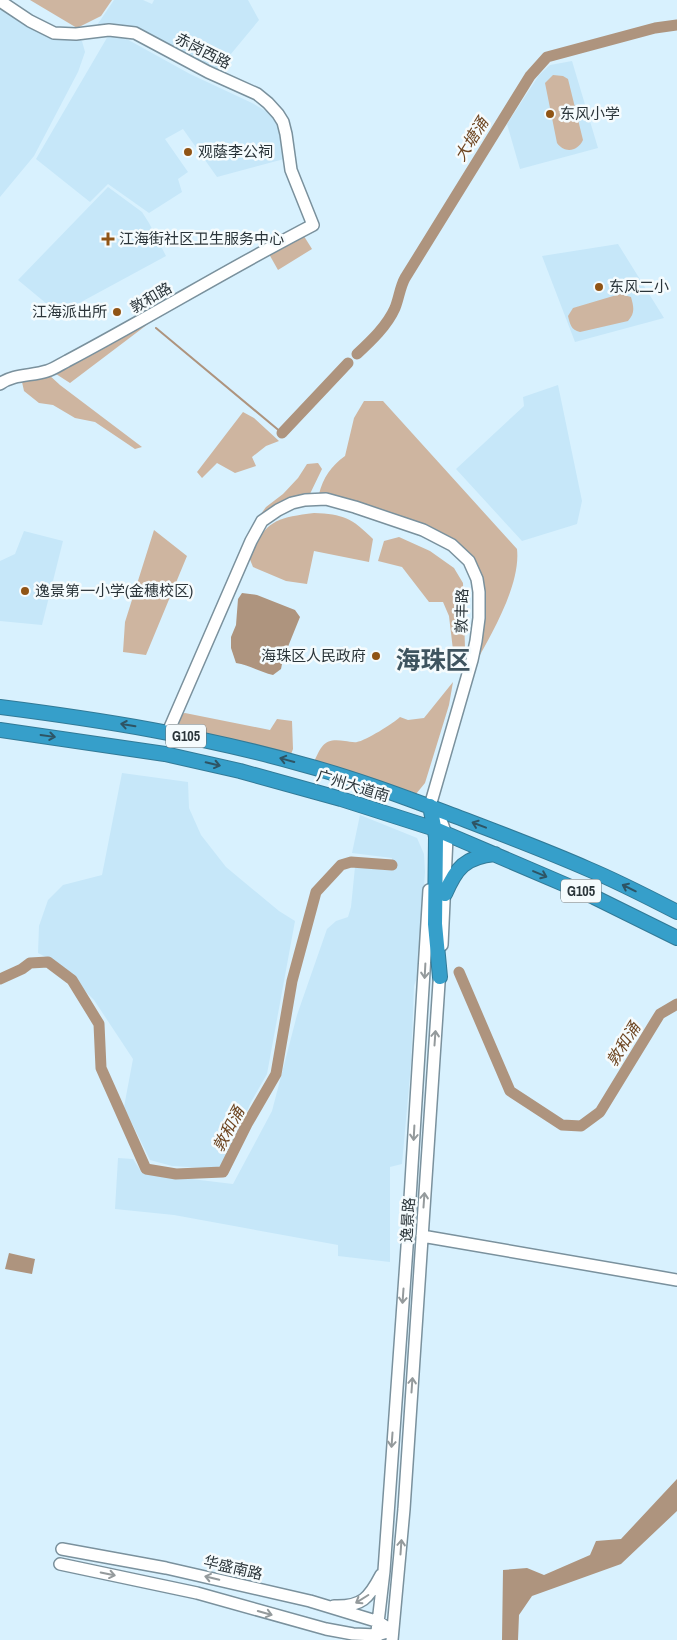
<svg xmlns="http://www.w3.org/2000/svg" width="677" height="1640" viewBox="0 0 677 1640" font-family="'Archivo Narrow','Noto Sans SC',sans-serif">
  <rect width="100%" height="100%" fill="#d8f1fe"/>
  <path fill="#c6e7f9" d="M114,0h29l9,4 2,-4h94l11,20 -43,52 -80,-42 -41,-2z
    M0,8l52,28 30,5 3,11 -7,20 -44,84 -34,41z
    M108,36l15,1 67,37 62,29 26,15 7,21 -1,20 -67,18 -34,-48 -18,10 23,33 -10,7 4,13 -33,21 -41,-29 -18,18 -54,-43z
    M572,61l26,87 -78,21 -13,-45 32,-49 11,-10z
    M108,187l34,25 7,11 17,33 -107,58 -41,-34z
    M618,244l46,74 -89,24 -33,-86z
    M558,385l24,116 -5,23 -55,17 -66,-72 68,-63 -1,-9z
    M24,531l39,10 -21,84 -42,-4v-60l15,-7z
    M122,773l66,9 1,26 12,27 25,32 53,44 16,10 -28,153 -16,28 -30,67 -49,-3 -22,-6 -26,-53 9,-48 -39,-59 -37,-37 -19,-10 1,-27 9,-26 15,-15 39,-10z
    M360,815l57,23 7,16 1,18 -7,102 -4,12 -3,78 -9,100 -12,3v95l-52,-6v-11l-164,-30 -59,-6 3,-51 15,1 9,14 91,11 39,-73 25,-96 30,-86 9,-8 12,-4 3,-10 4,-40 37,3v-12l-40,-5z"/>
  <path fill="#ceb5a0" d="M30,0h82l-11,16 -24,12z
    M553,75l10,1 5,3 15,61c-5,11 -18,14 -26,3l-12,-60z
    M302,233l10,16 -34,21 -9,-16z
    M620,294l11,3c3,11 4,16 -3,24l-48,11c-9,-2 -10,-8 -12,-16l5,-8z
    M148,324l-78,59 -14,-9 1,-4 76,-42z
    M48,374l12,11 82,62 -7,2 -40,-27 -20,-4 -22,-13 -14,-2 -15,-12 -2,-9z
    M364,401h19l134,148c4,37 -27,87 -44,119l9,-67 -13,-47 -150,-60c4,-16 12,-28 26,-38l9,-38z
    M243,412l11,6 25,23 -13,5 -14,11 4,9 -21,7 -18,-10 -15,15 -5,-6z
    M318,463l4,6 -14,29 -50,26 -3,-2 11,-15 17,-13 15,-16 9,-14z
    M314,513c29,1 38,5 59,26l-4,23 -55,-11 -7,33 -21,-3 -33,-14 -4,-10c17,-37 27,-39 65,-44z
    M154,530l33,26 -41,99 -23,-3 2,-30z
    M399,537l31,14 24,17 9,15 2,65 -12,2 -4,-34 -6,-14h-14l-27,-35 -24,-6 6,-20z
    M453,682l-4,23 -24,78 -9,11 -102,-32c8,-18 11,-24 31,-21 3,0 9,2 12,1 8,-1 37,-19 43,-25l8,3 16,-2z
    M185,713l85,17 7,-11 15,2 1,28 -3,8 -118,-27 9,-16z"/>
  <path fill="#ae947e" d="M242,593l15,2 38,15 5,7 -17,42 -2,10 -8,6c-13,-3 -24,-10 -37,-12l-5,-15v-11l5,-12 2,-26z
    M9,1253l26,6 -3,15 -27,-5z
    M677,1479v32l-56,53 -89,32 -13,19 -1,25h-16l1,-70 24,-2 17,7 46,-20 6,-14 25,-2z"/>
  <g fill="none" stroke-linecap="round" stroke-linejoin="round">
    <path stroke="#ae947e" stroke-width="2" d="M156,328l126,105"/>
    <path stroke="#ae947e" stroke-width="11" d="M357,354c14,-13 30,-28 38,-46 4,-10 5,-21 10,-30l125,-202 17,-19 108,-29 22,-3
      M282,433l66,-70
      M459,972l51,119 52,34 19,1 19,-14 60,-98 17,-10
      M0,979l22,-10 8,-6 18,-1 24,18 27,44 2,44 45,101 30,5 47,-2 24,-48 29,-50 16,-93 24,-89 25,-27 10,-3 41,3"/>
    <g stroke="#7a919d" stroke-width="14">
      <path id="secondary" d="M0,1l30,20 24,12 22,1 33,-4 26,3 73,39 49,22 11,9 10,11 5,8 3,12 5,36 22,55c-83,43 -163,92 -246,136 -6,3 -13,8 -20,10 -15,5 -34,3 -47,13
        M168,732l83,-191 11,-20 16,-11 14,-7 13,-3 21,-1 29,8 68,23 29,15 17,16 8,18 2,13v26l-3,23 -4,19 -42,146 12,17 5,14 -5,108
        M422,1236l255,44
        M62,1549l104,19 144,33 69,21 6,4
        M60,1564l137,29 129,36 27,5 24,1 7,-2
        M334,1606c28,1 35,-8 47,-31
        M376,1640l8,-69 23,-324 22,-357
        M392,1640l12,-131 36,-541"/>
    </g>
    <g stroke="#327a97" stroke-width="16">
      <path id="highway" d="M0,707c102,13 202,29 301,57 53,14 103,33 154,52 44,17 90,34 133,53 31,13 60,28 89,43
        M0,730l165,24 75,17 101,28 94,30 159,68 83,41
        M430,806l6,31 -1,87 5,53
        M445,894c11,-26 20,-37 50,-40"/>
    </g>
    <use href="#secondary" stroke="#fff" stroke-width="11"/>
    <use href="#highway" stroke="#369fca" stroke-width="14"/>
  </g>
  <defs><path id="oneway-shaft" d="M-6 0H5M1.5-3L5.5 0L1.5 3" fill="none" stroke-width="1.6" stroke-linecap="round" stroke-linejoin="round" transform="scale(1.25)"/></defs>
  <g stroke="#2e5464">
    <use href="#oneway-shaft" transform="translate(128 725) rotate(-171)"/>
    <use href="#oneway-shaft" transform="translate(48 736) rotate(8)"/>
    <use href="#oneway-shaft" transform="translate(287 760) rotate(-165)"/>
    <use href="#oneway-shaft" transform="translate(213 764) rotate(13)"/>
    <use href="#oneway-shaft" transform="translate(479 825) rotate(-159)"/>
    <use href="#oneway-shaft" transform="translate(540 874) rotate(23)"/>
    <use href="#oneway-shaft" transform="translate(629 888) rotate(-154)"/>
  </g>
  <g stroke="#949a9c">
    <use href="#oneway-shaft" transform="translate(425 971) rotate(93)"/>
    <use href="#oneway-shaft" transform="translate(435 1038) rotate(-86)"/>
    <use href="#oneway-shaft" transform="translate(414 1133) rotate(93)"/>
    <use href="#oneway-shaft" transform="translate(424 1200) rotate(-86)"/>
    <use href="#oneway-shaft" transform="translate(403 1296) rotate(94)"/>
    <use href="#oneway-shaft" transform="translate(412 1385) rotate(-86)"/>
    <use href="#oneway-shaft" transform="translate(392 1440) rotate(94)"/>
    <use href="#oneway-shaft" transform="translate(401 1547) rotate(-86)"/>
    <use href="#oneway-shaft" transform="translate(108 1574) rotate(12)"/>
    <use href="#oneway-shaft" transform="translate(212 1578) rotate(-167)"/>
    <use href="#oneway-shaft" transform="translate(362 1599) rotate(148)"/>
    <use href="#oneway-shaft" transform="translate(265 1613) rotate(16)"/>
  </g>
  <g fill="#905415" stroke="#f5fbfd" stroke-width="2">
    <circle cx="550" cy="114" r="5"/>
    <circle cx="188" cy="152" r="5"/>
    <path d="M105.5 231.5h5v5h5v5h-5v5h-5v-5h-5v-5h5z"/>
    <circle cx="599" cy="287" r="5"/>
    <circle cx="117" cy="312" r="5"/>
    <circle cx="25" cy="591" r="5"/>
    <circle cx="376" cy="656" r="5"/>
  </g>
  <g text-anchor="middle" stroke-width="5" stroke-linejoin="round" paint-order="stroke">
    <g fill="#f5fbfd" stroke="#677074" stroke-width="1">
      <rect x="166" y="724.5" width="40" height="23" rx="4"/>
      <rect x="561" y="879.5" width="40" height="23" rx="4"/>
    </g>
    <g font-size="14" font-weight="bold" fill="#2a3439">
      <text x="186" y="741">G105</text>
      <text x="581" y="896">G105</text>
    </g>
    <g font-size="15" fill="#2a3439" stroke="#f5fbfd">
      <text transform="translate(203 51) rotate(27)" y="5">赤岗西路</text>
      <text transform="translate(151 298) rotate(-30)" y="5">敦和路</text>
      <text transform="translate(462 611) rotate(-89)" y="5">敦丰路</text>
      <text transform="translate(353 786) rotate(17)" y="5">广州大道南</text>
      <text transform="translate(408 1220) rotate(-86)" y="5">逸景路</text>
      <text transform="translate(233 1568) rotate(13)" y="5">华盛南路</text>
    </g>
    <g font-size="15" fill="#2a3439" stroke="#f5fbfd" text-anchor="start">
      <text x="560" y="119">东风小学</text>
      <text x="198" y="157">观蔭李公祠</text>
      <text x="119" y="244">江海街社区卫生服务中心</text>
      <text x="609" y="292">东风二小</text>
      <text x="107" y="317" text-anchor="end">江海派出所</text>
      <text x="35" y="596">逸景第一小学(金穗校区)</text>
      <text x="366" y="661" text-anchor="end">海珠区人民政府</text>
    </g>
    <g font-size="16" font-style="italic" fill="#6d4521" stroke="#f5fbfd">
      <text transform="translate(471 139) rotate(-58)" y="6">大塘涌</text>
      <text transform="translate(623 1044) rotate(-58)" y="6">敦和涌</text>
      <text transform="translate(228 1129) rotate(-62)" y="6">敦和涌</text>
    </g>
    <g font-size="25" font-weight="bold" fill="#3e545f" stroke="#f5fbfd">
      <text x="433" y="669">海珠区</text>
    </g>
  </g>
</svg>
